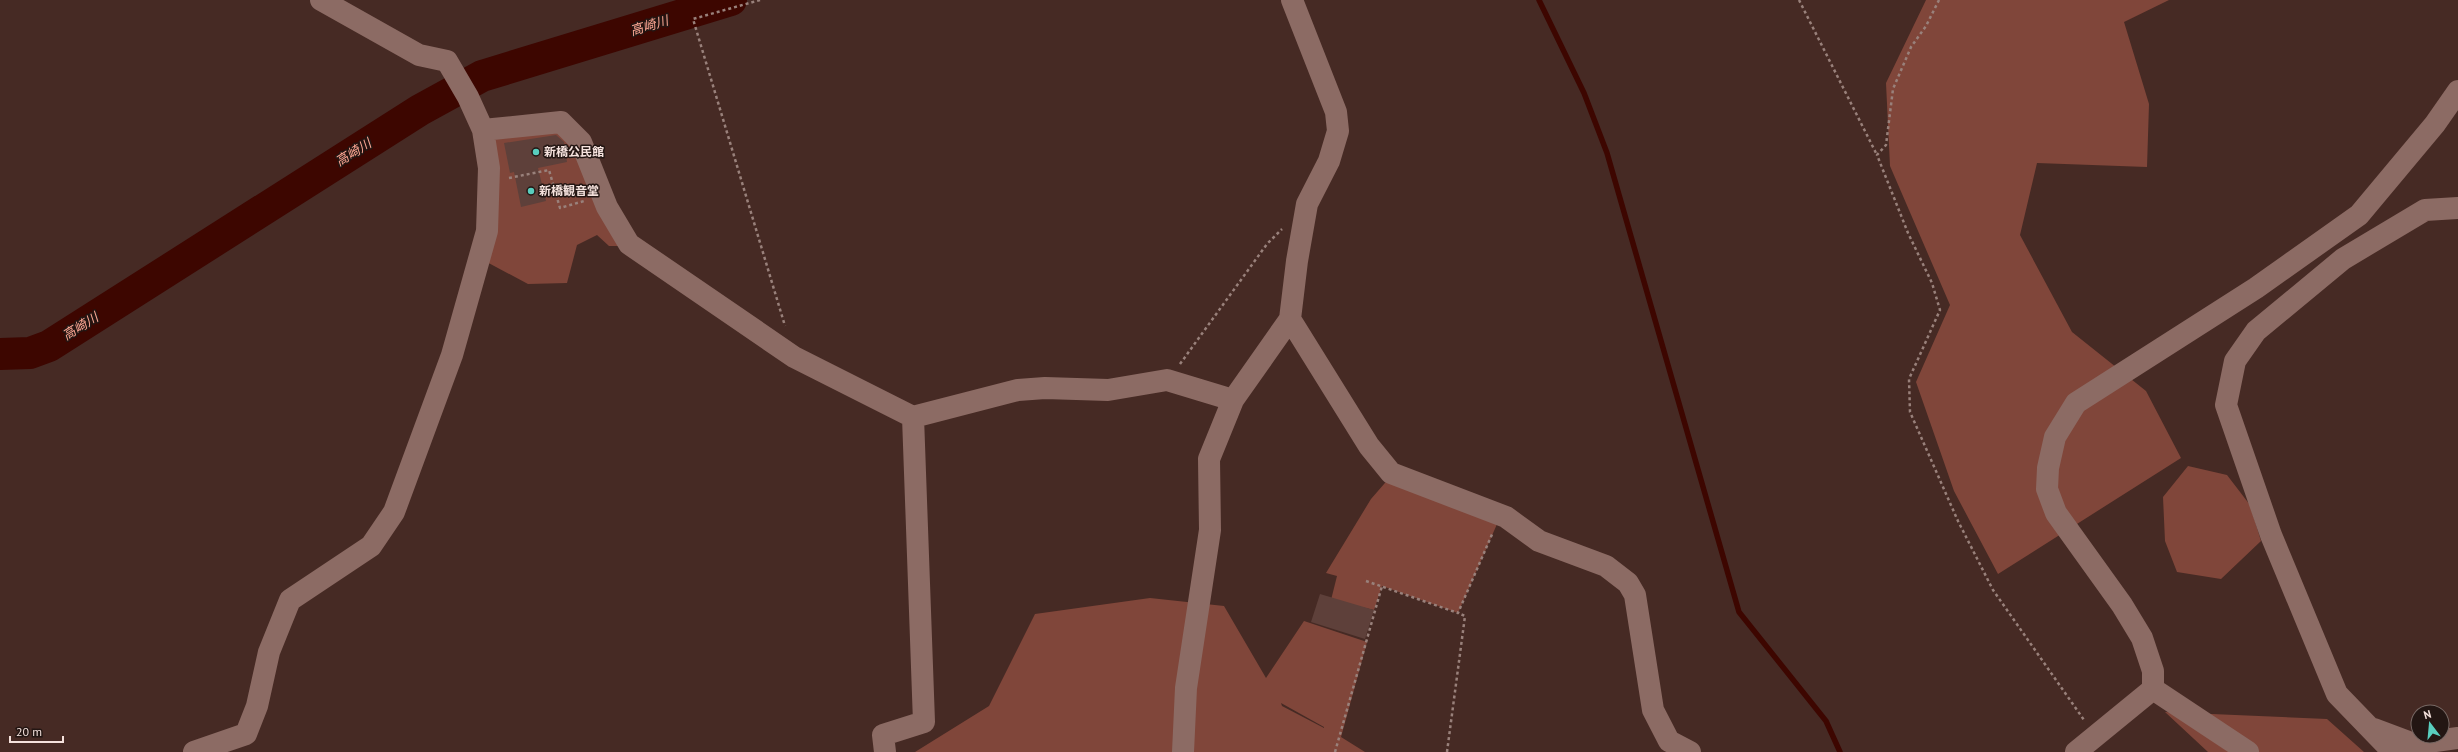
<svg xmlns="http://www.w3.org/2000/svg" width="2458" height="752" viewBox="0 0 2458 752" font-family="'PT Sans','Noto Sans JP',sans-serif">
  <rect width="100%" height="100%" fill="#462a24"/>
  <path fill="#80463a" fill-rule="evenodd" d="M1926,0h243l-45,22 25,82 -2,63 -110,-4 -17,72 52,97 74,59 35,67 -183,116 -44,-83 -38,-109 34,-77 -60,-139 -4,-83z
    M560,125l66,121h-17l-12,-11 -20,10 -10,38 -39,1 -45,-24 4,-127z
    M2188,466l39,9 23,30 11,36 -40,38 -44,-7 -12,-31 -2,-44z
    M1391,476l110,39 -43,98 -76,-27 -8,24 -43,-10 6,-24 -11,-3 45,-74z
    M1150,598l74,8 42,72 38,-57 63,21 -26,95 24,15h-450l74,-46 46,-92zM1281,703l43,24v1l-42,-22z
    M2165,712l162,7 37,33h-156z"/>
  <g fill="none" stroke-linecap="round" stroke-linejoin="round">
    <path stroke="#3d0600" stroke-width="5.5" d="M1539,0l45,93 23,60 132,459 87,109 14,31"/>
    <path stroke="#3d0600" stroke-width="32" d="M0,354l30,-1 19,-7 371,-236 62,-34 249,-76"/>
  </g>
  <path fill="#5e403a" d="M556,135l8,7 3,20 -29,6 8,33 -25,6 -7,-35 -4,1 -6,-30z
    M1320,594l54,16 -9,29 -54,-17z"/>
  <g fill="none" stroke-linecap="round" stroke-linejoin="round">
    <path stroke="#99817b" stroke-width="2.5" stroke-dasharray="3 3" stroke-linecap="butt" d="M760,0l-67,19 92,307
      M1799,0l78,155
      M1939,0l-13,26 -15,21 -18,42 -7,56 -9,10 31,78 24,50 8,27 -31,69 1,33 48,109 35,69 91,130
      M509,178l40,-8 11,38 24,-7
      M1180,364l87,-120 15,-15
      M1366,581l92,32 35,-81
      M1335,752l47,-166
      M1447,752l18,-136 -7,-3"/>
    <path stroke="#8c6b64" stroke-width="22" d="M483,130l78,-8 20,20 26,65 22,37 165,113 119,60 105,-27 27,-2 63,2 59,-10 66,20
      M1290,319l79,127 22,27 115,44 33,24 67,25 22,17 7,12 18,115 16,31 21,11
      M2153,689v-18l-11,-33 -20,-33 -66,-92 -9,-24 1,-21 7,-31 21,-34 180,-115 103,-73 76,-91 23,-33
      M2153,689l95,63
      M2374,729l40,15 44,-6
      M194,752l52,-18 11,-28 12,-54 21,-52 81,-54 23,-34 58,-157 35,-124 2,-63 -6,-38 -15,-33 -21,-36 -28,-6 -98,-55
      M885,752l-2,-17 41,-13 -11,-305
      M1183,752l3,-64 24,-158 -1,-71 24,-59 57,-81 7,-58 10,-57 22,-43 9,-30 -2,-19 -44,-112
      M2076,752l77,-63
      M2393,752l-56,-58 -66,-159 -45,-130 9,-44 21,-30 87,-72 82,-49 33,-2"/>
  </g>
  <g fill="#59cebe" stroke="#231613" stroke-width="1.5">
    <circle cx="536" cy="152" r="4"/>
    <circle cx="531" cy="191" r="4"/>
  </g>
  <g text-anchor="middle" stroke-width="3" stroke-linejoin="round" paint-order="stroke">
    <g font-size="12" font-weight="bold" fill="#f5e2dd" stroke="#231613" text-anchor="start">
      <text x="544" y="156">新橋公民館</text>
      <text x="539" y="195">新橋観音堂</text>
    </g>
    <g font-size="13" font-style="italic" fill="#fea693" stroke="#231613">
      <text transform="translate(649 25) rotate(-17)" y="5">高崎川</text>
      <text transform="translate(353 152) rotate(-32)" y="5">高崎川</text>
      <text transform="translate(80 326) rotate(-32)" y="5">高崎川</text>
    </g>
  </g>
  <g transform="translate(2430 724) rotate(344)"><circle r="19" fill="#231613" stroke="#776864"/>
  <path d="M0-3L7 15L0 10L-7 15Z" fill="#59cebe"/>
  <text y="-6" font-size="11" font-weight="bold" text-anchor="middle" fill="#f5e2dd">N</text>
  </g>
  <path d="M10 736v6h53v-6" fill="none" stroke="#f5e2dd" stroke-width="2"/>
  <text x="16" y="736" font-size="12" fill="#f5e2dd" stroke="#231613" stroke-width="3" paint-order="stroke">20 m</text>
</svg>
